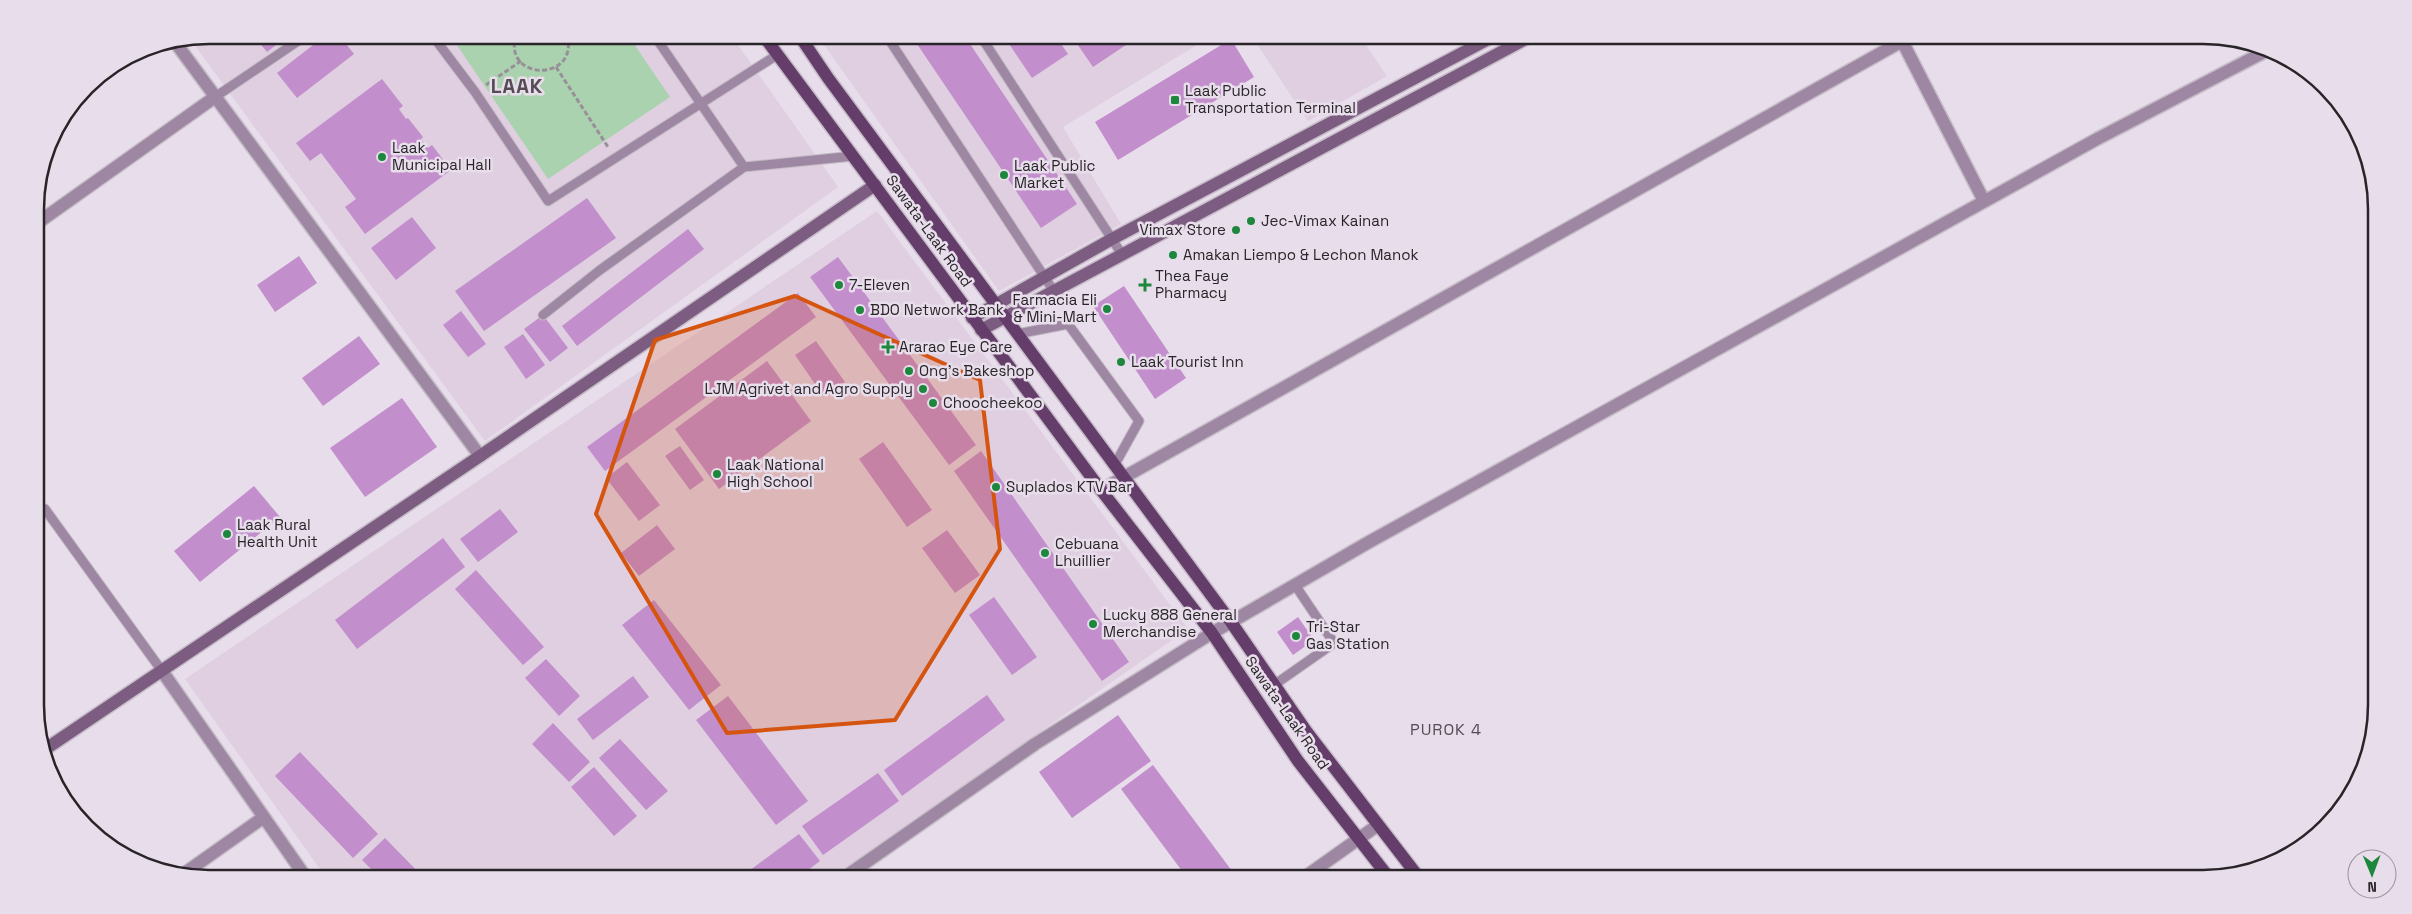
<svg xmlns="http://www.w3.org/2000/svg" width="2412" height="914" viewBox="0 0 2412 914" font-family="'Space Grotesk',sans-serif">
  <rect width="100%" height="100%" fill="#e8ddea"/>
  <path fill="#dfcfe1" d="M209,35h522l107,152 -353,254 -295,-402z
    M817,35h396l-150,92 58,97 -122,67z
    M1251,35h108l28,41 -79,45z
    M877,211l311,418 -360,250h-501l-142,-200z"/>
  <path fill="#aad2af" d="M450,35h178l42,62 -122,82z"/>
  <path fill="#c28ecb" d="M214,35h10l-7,5z
    M253,35h36l-22,17z
    M326,35h13l15,19 -57,44 -20,-25z
    M911,35h53l113,169 -36,24z
    M1003,35h52l13,19 -36,24z
    M1071,35h70l-48,32z
    M1231,39l23,38 -136,83 -23,-38z
    M382,79l21,27 -4,3 7,10 2,-1 15,19 -2,2 7,9 4,-3 19,25 -86,64 -20,-27 11,-8 -35,-46 -11,8 -14,-18z
    M587,198l29,40 -132,93 -29,-40z
    M412,217l24,31 -40,32 -25,-32z
    M688,229l16,20 -127,97 -15,-20z
    M299,256l18,27 -42,29 -18,-27z
    M838,257l138,188 -27,20 -139,-188z
    M1124,286l62,92 -31,21 -62,-93z
    M798,293l18,24 -211,154 -18,-24z
    M461,311l25,33 -18,13 -25,-32z
    M543,315l25,33 -18,14 -26,-33z
    M523,334l22,31 -19,14 -22,-32z
    M359,336l21,28 -57,42 -21,-28z
    M816,341l29,41 -21,15 -29,-42z
    M767,361l44,60 -92,68 -44,-60z
    M402,398l35,49 -72,50 -35,-49z
    M883,442l49,68 -25,17 -48,-68z
    M680,446l24,34 -14,10 -25,-34z
    M981,451l148,211 -27,19 -148,-210z
    M627,462l33,43 -21,16 -33,-43z
    M254,486l26,31 -80,65 -26,-31z
    M500,509l18,23 -40,30 -18,-23z
    M657,525l18,24 -36,27 -18,-23z
    M947,530l33,45 -25,18 -33,-45z
    M443,538l22,29 -108,82 -22,-29z
    M476,570l68,77 -21,18 -68,-76z
    M994,597l43,60 -25,18 -43,-60z
    M654,600l67,85 -32,25 -67,-85z
    M1298,617l16,23 -21,15 -16,-23z
    M546,659l34,37 -21,20 -34,-38z
    M633,676l16,21 -56,43 -16,-21z
    M987,695l18,25 -103,76 -18,-26z
    M728,696l80,105 -32,24 -80,-105z
    M1118,715l33,46 -79,57 -33,-46z
    M553,723l37,39 -21,20 -37,-38z
    M620,739l48,52 -22,19 -47,-52z
    M300,752l78,82 -25,24 -78,-82z
    M1153,765l85,114h-50l-67,-90z
    M594,767l43,49 -23,20 -43,-49z
    M878,773l21,28 -76,54 -21,-29z
    M799,834l21,27 -24,18h-58z
    M385,838l40,41h-44l-19,-19z"/>
  <g fill="none" stroke-linecap="round" stroke-linejoin="round">
    <g stroke="#c5bcc7" stroke-width="11">
      <path id="lane" d="M432,35l43,57 73,109 229,-146
        M654,35l90,132
        M886,35l167,255
        M980,35l141,218
        M215,97l92,-62
        M543,315l57,-45 144,-103 110,-11
        M1017,334l51,-10 71,97 -25,45
        M45,509l117,162
        M1274,685l60,-42 -39,-58"/>
    </g>
    <g stroke="#c5bcc7" stroke-width="15">
      <path id="street" d="M1899,35l85,166
        M175,42l305,414
        M36,224l179,-127
        M1101,490l812,-455
        M162,671l145,208
        M182,875l82,-58
        M842,879l193,-135 177,-111 157,-91 728,-403 171,-89
        M1302,879l76,-54"/>
    </g>
    <g stroke="#c5bcc7" stroke-width="15">
      <path id="secondary" d="M972,318l140,-79 384,-204
        M981,330l552,-295
        M44,750l436,-294 395,-271"/>
    </g>
    <g stroke="#c5bcc7" stroke-width="15">
      <path id="primary" d="M763,35l338,455 111,143 86,128 92,118
        M799,35l29,43 403,544 75,109 114,148"/>
    </g>
    <path stroke="#989099" stroke-width="3" stroke-dasharray="5 2.5" stroke-linecap="butt" d="M516,35c-14,47 64,47 51,0
      M556,67l52,80
      M486,85l35,-24"/>
    <use href="#lane" stroke="#9e87a2" stroke-width="9"/>
    <use href="#street" stroke="#9e87a2" stroke-width="12"/>
    <use href="#secondary" stroke="#7d5c82" stroke-width="12"/>
    <use href="#primary" stroke="#653d6b" stroke-width="12"/>
  </g>
  <path fill="#d5540f" fill-opacity="0.2" stroke="#d5540f" stroke-width="4" stroke-linejoin="round" d="M795,296l185,84 20,169 -105,171 -168,13 -131,-219 59,-174z"/>
  <g fill="#1d873d" stroke="#e8ddea" stroke-width="2">
    <rect x="1170" y="95" width="10" height="10" rx="2.5"/>
    <circle cx="382" cy="157" r="5"/>
    <circle cx="1004" cy="175" r="5"/>
    <circle cx="1251" cy="221" r="5"/>
    <circle cx="1236" cy="230" r="5"/>
    <circle cx="1173" cy="255" r="5"/>
    <circle cx="839" cy="285" r="5"/>
    <path d="M1142.5 277.5h5v5h5v5h-5v5h-5v-5h-5v-5h5z"/>
    <circle cx="1107" cy="309" r="5"/>
    <circle cx="860" cy="310" r="5"/>
    <path d="M885.5 339.5h5v5h5v5h-5v5h-5v-5h-5v-5h5z"/>
    <circle cx="1121" cy="362" r="5"/>
    <circle cx="909" cy="371" r="5"/>
    <circle cx="923" cy="389" r="5"/>
    <circle cx="933" cy="403" r="5"/>
    <circle cx="717" cy="474" r="5"/>
    <circle cx="996" cy="487" r="5"/>
    <circle cx="227" cy="534" r="5"/>
    <circle cx="1045" cy="553" r="5"/>
    <circle cx="1093" cy="624" r="5"/>
    <circle cx="1296" cy="636" r="5"/>
  </g>
  <g text-anchor="middle" stroke-width="5" stroke-linejoin="round" paint-order="stroke">
    <g font-size="15" fill="#282428" stroke="#e8ddea" text-anchor="start">
      <text x="1185" y="96">Laak Public<tspan x="1185" dy="17">Transportation Terminal</tspan></text>
      <text x="392" y="153">Laak<tspan x="392" dy="17">Municipal Hall</tspan></text>
      <text x="1014" y="171">Laak Public<tspan x="1014" dy="17">Market</tspan></text>
      <text x="1261" y="226">Jec-Vimax Kainan</text>
      <text x="1226" y="235" text-anchor="end">Vimax Store</text>
      <text x="1183" y="260">Amakan Liempo &amp; Lechon Manok</text>
      <text x="1155" y="281">Thea Faye<tspan x="1155" dy="17">Pharmacy</tspan></text>
      <text x="849" y="290">7-Eleven</text>
      <text x="1097" y="305" text-anchor="end">Farmacia Eli<tspan x="1097" dy="17">&amp; Mini-Mart</tspan></text>
      <text x="870" y="315">BDO Network Bank</text>
      <text x="899" y="352">Ararao Eye Care</text>
      <text x="1131" y="367">Laak Tourist Inn</text>
      <text x="919" y="376">Ong's Bakeshop</text>
      <text x="913" y="394" text-anchor="end">LJM Agrivet and Agro Supply</text>
      <text x="943" y="408">Choocheekoo</text>
      <text x="727" y="470">Laak National<tspan x="727" dy="17">High School</tspan></text>
      <text x="1006" y="492">Suplados KTV Bar</text>
      <text x="237" y="530">Laak Rural<tspan x="237" dy="17">Health Unit</tspan></text>
      <text x="1055" y="549">Cebuana<tspan x="1055" dy="17">Lhuillier</tspan></text>
      <text x="1103" y="620">Lucky 888 General<tspan x="1103" dy="17">Merchandise</tspan></text>
      <text x="1306" y="632">Tri-Star<tspan x="1306" dy="17">Gas Station</tspan></text>
    </g>
    <g font-size="15" fill="#282428" stroke="#e8ddea">
      <text transform="translate(929 231) rotate(54)" y="5">Sawata-Laak Road</text>
      <text transform="translate(1287 713) rotate(55)" y="5">Sawata-Laak Road</text>
    </g>
    <g font-size="16" letter-spacing="1" fill="#554c56" stroke="#e8ddea">
      <text x="1446" y="735">PUROK 4</text>
    </g>
    <g font-size="20" font-weight="bold" letter-spacing="1" fill="#554c56" stroke="#e8ddea">
      <text x="517" y="93">LAAK</text>
    </g>
  </g>
  <path d="M0 0H2412V914H0ZM209 44H2203A165 165 0 0 1 2368 209V705A165 165 0 0 1 2203 870H209A165 165 0 0 1 44 705V209A165 165 0 0 1 209 44Z" fill="#e8ddea" fill-rule="evenodd"/>
  <path fill="none" stroke="#282428" stroke-width="2.5" d="M209 44H2203A165 165 0 0 1 2368 209V705A165 165 0 0 1 2203 870H209A165 165 0 0 1 44 705V209A165 165 0 0 1 209 44Z"/>
  <g transform="translate(2372 874) rotate(179)"><circle r="24" fill="#e8ddea" stroke="#9b939c"/>
  <path d="M0-4L9 19L0 12L-9 19Z" fill="#1d873d"/>
  <text y="-8" font-size="14" font-weight="bold" text-anchor="middle" fill="#282428">N</text>
  </g>
</svg>
